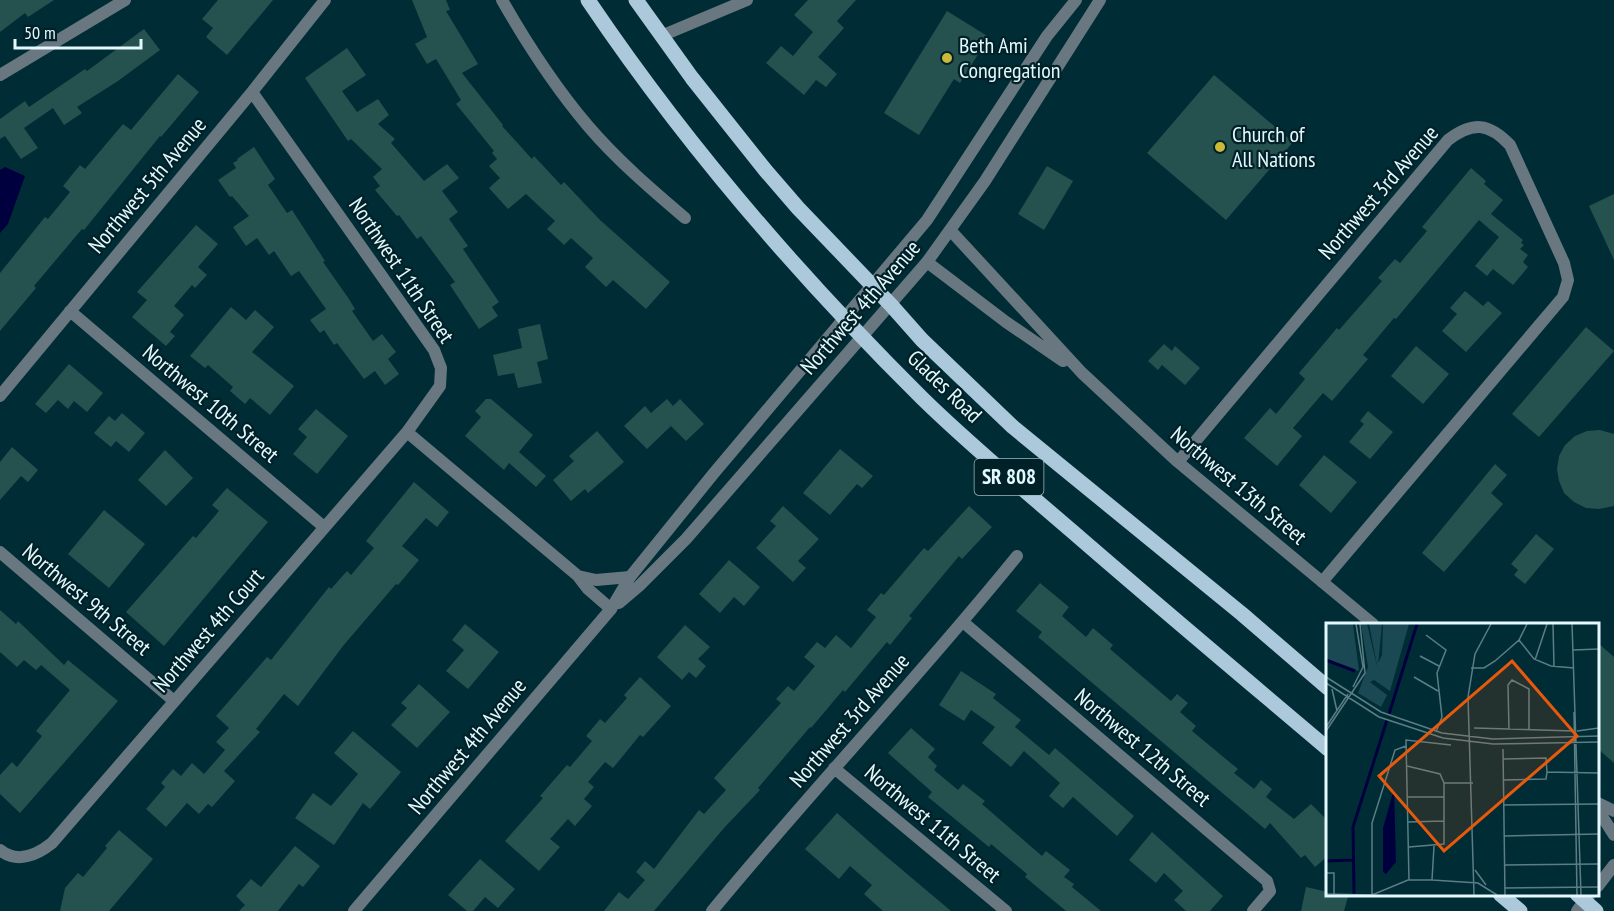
<svg xmlns="http://www.w3.org/2000/svg" width="1614" height="911" viewBox="0 0 1614 911" font-family="'PT Sans Narrow',sans-serif">
  <rect width="100%" height="100%" fill="#002c35"/>
  <path fill="#00003f" d="M5,167l20,9 -17,48 -8,9v-63z"/>
  <path fill="#25514f" d="M0,0h54l-26,17 -3,-4 -25,19z
    M218,0h55l-46,55 -21,-18 7,-9 -11,-9z
    M412,0h34l4,10 -4,1 32,53 -16,9 41,52 -1,1 30,33 2,-3 27,29 3,-3 36,38 70,62 -24,27 -33,-29 -7,7 -21,-20 8,-9 -22,-20 -7,7 -17,-16 8,-8 -29,-27 -18,15 -19,-21 11,-10 -11,-12 8,-7 -5,-6 2,-2 -38,-47 5,-4 -25,-41 -9,5 -12,-20 12,-7z
    M808,0h48l-19,21 7,7 -26,29 19,17 -11,13 -10,-7 -12,15 -38,-32 15,-17 12,10 20,-24 -19,-17z
    M947,11l42,26 -29,46 -6,-4 -35,56 -35,-22z
    M144,29l16,21 -42,31 -41,26 5,6 -18,12 -11,-17 -29,20 14,20 -17,11 -16,-23 -5,3v-20l25,-18 4,6 56,-38 2,2z
    M347,48l19,27 -24,16 15,21 21,-13 11,16 -11,9 17,15 -4,4 33,38 23,-17 12,14 -17,13 16,21 -9,7 19,27 -5,3 36,53 -7,5 6,9 -19,13 -29,-44 5,-3 -34,-46 -4,3 -18,-24 -2,1 -22,-26 5,-4 -7,-9 9,-8 -31,-30 -3,2 -43,-63z
    M178,74l21,18 -38,45 -1,-1 -76,94 -2,-1 -48,57 2,2 -36,43v-58l45,-56 3,2 22,-27 -7,-6 17,-21 5,4 38,-45 8,6z
    M1214,75l79,67 -67,78 -79,-67z
    M254,147l21,32 -7,6 19,28 5,-3 13,20 20,31 -2,1 26,37 6,10 -3,2 21,30 9,-7 14,18 -8,7 11,15 -14,11 -10,-14 -11,8 -27,-36 -3,2 -10,-15 -4,3 -10,-13 16,-11 -27,-38 -8,5 -17,-25 -5,4 -12,-17 -11,8 -13,-19 16,-11 -17,-20 -2,1 -12,-17 18,-12 -3,-5 5,-3 -1,-1z
    M1047,166l26,15 -29,49 -26,-16z
    M1471,168l15,13 -2,3 19,16 -12,14 32,26 -2,3 3,2 -4,4 8,6 -5,7 5,5 -15,18 -20,-16 -6,7 -12,-10 24,-29 -20,-17 -83,99 -2,-1 -31,37 5,4 -36,42 -9,-8 -30,35 9,8 -25,30 -33,-28 26,-30 6,6 29,-35 -6,-6 38,-45 2,2 43,-49 -4,-3 17,-19 5,4 27,-32 -5,-4z
    M1614,194v66l-25,-54z
    M196,225l22,19 -20,23 9,8 -12,13 -3,-3 -18,21 10,9 -14,17 5,4 -9,10 -34,-29 15,-17 -10,-8z
    M1465,291l18,15 5,-5 14,12 -36,39 -24,-21 15,-17 -7,-6z
    M231,307l15,13 9,-10 19,17 -22,25 42,34 -24,29 -20,-17 -5,6 -15,-13 3,-4 -25,-22 -3,3 -15,-12z
    M540,324l8,35 -11,3 5,21 -24,5 -4,-15 -16,3 -5,-21 29,-7 -4,-19z
    M1586,327l28,24 -75,86 -27,-23z
    M1164,344l8,7 3,-5 25,22 -15,17 -23,-20 -4,5 -10,-9z
    M1416,346l33,28 -26,30 -32,-28z
    M69,364l34,29 -16,19 -13,-11 -6,8 -10,-9 -12,13 -11,-9z
    M486,399h5l42,36 -14,17 27,24 -10,11 -27,-24 -5,7 -39,-34 16,-19 -6,-6z
    M667,399l6,7 7,-7 24,25 -18,17 -15,-15 -24,23 -23,-23 21,-20 6,7z
    M316,409l32,27 -31,38 -24,-20 14,-17 -9,-8z
    M1368,411l25,21 -23,27 -21,-17 15,-18 -4,-3z
    M122,413l23,20 -16,19 -13,-11 -5,6 -17,-14 15,-17 6,5z
    M1600,430l14,4v72l-15,3 -13,-1 -12,-6 -10,-9 -5,-12 -2,-12 2,-13 6,-11 10,-9 12,-5z
    M597,431l27,31 -36,31 -3,-4 -14,12 -18,-21 21,-19 -5,-5z
    M12,447l26,23 -10,12 -7,-6 -21,24v-38z
    M840,449l33,27 -11,12 -5,-4 -27,31 -27,-22z
    M165,450l28,28 -27,28 -28,-26z
    M1324,455l33,27 -26,31 -32,-28z
    M1495,464l12,11 -16,18 12,11 -59,68 -22,-19z
    M414,482l35,30 -12,15 -11,-9 -24,28 17,14 -21,25 -2,-1 -53,62 -45,60 -14,-12 -28,35 4,3 -36,39 11,10 -23,26 -4,-3 -9,10 -12,-11 -21,24 -20,-18 19,-22 -4,-4 12,-14 8,7 11,-13 12,11 21,-24 -9,-8 13,-14 -13,-12 51,-59 4,3 58,-73 2,2 16,-18 4,4 23,-27 -8,-7z
    M227,488l41,34 -104,124 -38,-34 67,-76 3,2 23,-27 -7,-6z
    M783,506l36,33 -21,22 8,7 -13,14 -37,-34 20,-22 -6,-5z
    M969,506l23,21 -30,32 -3,-3 -50,60 3,2 -22,27 -3,-3 -42,50 -2,-2 -32,38 -1,-1 -52,61 2,2 -36,38 -70,83h-50l15,-19 9,7 17,-19 -9,-8 9,-11 9,8 45,-59 5,4 22,-24 -12,-12 67,-75 -5,-4 12,-13 6,5 21,-25 -11,-9 13,-15 8,6 11,-13 15,13 25,-31 -9,-7 14,-17 3,2 40,-47 4,3z
    M104,510l41,34 -36,44 -41,-34z
    M1536,534l18,15 -29,35 -11,-9 4,-5 -7,-6z
    M729,560l31,27 -16,19 -10,-9 -14,16 -21,-19z
    M1040,583l29,24 -7,9 24,21 7,-9 20,17 -3,4 61,52 6,-7 11,9 -8,9 16,14 -4,5 46,38 -4,4 20,16 7,-9 11,9 -6,8 28,22 17,-15 17,17v35l-13,11 -10,-12 -4,3 -31,-35 -5,6 -227,-192 4,-5 -26,-21z
    M0,610l16,14 2,-3 46,44 4,-5 50,41 -98,112 -20,-19v-19l12,-13 5,5 25,-31 -6,-5 34,-41 -29,-25 -5,5 -12,-10 -7,7 -17,-15z
    M465,624l34,28 -31,37 -22,-18 18,-21 -12,-10z
    M685,625l25,22 -12,12 8,7 -10,12 -7,-6 -7,8 -25,-23z
    M1598,643l16,14v106l-16,-14z
    M961,671l35,23 -3,4 28,22 -6,7 34,28 6,-7 79,68 -17,20 -44,-39 -10,11 -14,-12 11,-13 -36,-32 -13,16 -29,-24 13,-16 -24,-17 -7,11 -25,-16z
    M640,677l31,29 -28,31 -3,-2 -27,33 -8,-6 -17,20 6,5 -10,12 8,7 -17,20 -7,-7 -18,20 10,8 -21,24 -34,-30 38,-43 -3,-2 27,-31 3,2 22,-26 -6,-5 14,-17 5,4 22,-25 -3,-3z
    M419,684l31,28 -33,36 -26,-23 16,-17 -6,-5z
    M911,728l24,21 -7,8 9,9 -3,4 24,20 5,-6 22,17 -3,3 60,52 4,-5 24,19 -6,7 10,7 -2,3 29,24h-35l-41,-34 2,-3 -36,-30 -2,3 -61,-50 4,-5 -44,-39z
    M353,731l48,41 -31,37 -7,-6 -29,42 -39,-27 18,-25 18,13 27,-32 -24,-21z
    M837,813l44,39 70,59h-68l-19,-17 8,-9 -22,-19 -11,13 -34,-30z
    M119,830l34,29 -44,52h-49l5,-23 13,-15 5,4 24,-29 -2,-2z
    M1152,832l71,64 -13,15h-24l-12,-11 9,-9 -19,-18 -8,10 -27,-23z
    M295,846l25,20 -17,21 -4,-3 -21,27h-39l6,-6 -9,-9 15,-17 10,8z
    M480,859l35,30 -17,19 -13,-11 -12,14h-6l-19,-16z
    M1306,887l22,5v2l20,3 -4,14h-43z"/>
  <g fill="none" stroke-linecap="round" stroke-linejoin="round">
    <path stroke="#697780" stroke-width="12" d="M502,0c25,44 53,87 86,126 29,34 63,63 97,92
      M661,36l86,-36
      M0,75l125,-75
      M951,231l131,142 96,89 195,162
      M927,262l79,60 57,39
      M70,311l254,216
      M0,396l252,-304 73,-92
      M407,432l171,144 10,13 23,20
      M1178,462l270,-322c25,-19 41,-17 62,5l54,118 4,17 -5,17 -241,285
      M0,552l174,149
      M578,576l18,4 34,-3
      M963,622l304,259 3,10 -17,20
      M834,768l172,143
      M1598,803l16,8
      M1598,810l16,25
      M0,850c17,14 37,5 52,-7l355,-411 33,-46 1,-18 -7,-18 -182,-258
      M712,911c99,-120 207,-234 305,-355"/>
    <path stroke="#697780" stroke-width="12" d="M619,603l20,-17 47,-47 241,-277 58,-81 115,-181
      M1598,886l16,-21
      M354,911l257,-302 19,-32 84,-104 213,-253 120,-184 29,-36
      M1577,911l13,-17"/>
    <path stroke="#acc9dc" stroke-width="15" d="M588,0c97,144 211,276 334,398 48,47 100,90 151,134 84,73 170,145 255,217
      M636,0l56,78 74,93 32,37 93,97 31,35 91,87 229,187 86,74
      M1500,894l20,17
      M1577,894l19,17"/>
  </g>
  <g fill="#cdb938" stroke="#012128" stroke-width="2">
    <circle cx="947" cy="58" r="6"/>
    <circle cx="1220" cy="147" r="6"/>
  </g>
  <g text-anchor="middle" stroke-width="4.5" stroke-linejoin="round" paint-order="stroke">
    <rect fill="#012128" stroke="#9fb8be" stroke-width="1.5" x="974.5" y="459" width="69" height="36" rx="4.5"/>
    <g font-size="21" font-weight="bold" fill="#e3f9fe">
      <text x="1009" y="484">SR 808</text>
    </g>
    <g font-size="22" fill="#e3f9fe" stroke="#012128" text-anchor="start">
      <text x="959" y="53">Beth Ami<tspan x="959" dy="25">Congregation</tspan></text>
      <text x="1232" y="142">Church of<tspan x="1232" dy="25">All Nations</tspan></text>
    </g>
    <g font-size="22" fill="#e3f9fe" stroke="#012128">
      <text transform="translate(147 185) rotate(-50)" y="8">Northwest 5th Avenue</text>
      <text transform="translate(1378 192) rotate(-49)" y="8">Northwest 3rd Avenue</text>
      <text transform="translate(402 270) rotate(56)" y="8">Northwest 11th Street</text>
      <text transform="translate(860 307) rotate(-49)" y="8">Northwest 4th Avenue</text>
      <text transform="translate(945 386) rotate(44)" y="8">Glades Road</text>
      <text transform="translate(211 403) rotate(40)" y="8">Northwest 10th Street</text>
      <text transform="translate(1239 485) rotate(40)" y="8">Northwest 13th Street</text>
      <text transform="translate(87 599) rotate(40)" y="8">Northwest 9th Street</text>
      <text transform="translate(208 630) rotate(-49)" y="8">Northwest 4th Court</text>
      <text transform="translate(849 720) rotate(-49)" y="8">Northwest 3rd Avenue</text>
      <text transform="translate(467 746) rotate(-50)" y="8">Northwest 4th Avenue</text>
      <text transform="translate(1143 747) rotate(40)" y="8">Northwest 12th Street</text>
      <text transform="translate(933 823) rotate(40)" y="8">Northwest 11th Street</text>
    </g>
  </g>
  <g transform="translate(1326 623)">
    <rect width="273" height="273" fill="#002c35"/>
    <path d="M0,1h27l6,47 -33,-11zM35,1h6l10,42 -8,16 13,-27 1,-31h26l-19,67 -16,-11 -4,2 17,13 -6,12 -23,-14 10,-26zM43,1h13l-4,41h-1z" fill="#1a4954"/>
    <path d="M68,166l2,73 -10,12 -3,-2v-44z" fill="#00003f"/>
    <path fill="none" stroke="#00003f" stroke-width="3" d="M0,37l29,11M63,91l28,-90M0,238l28,-1M28,271l-1,-67 34,-107"/>
    <path fill="none" stroke="#5b7e85" stroke-width="1.5" d="M227,1l1,43M246,1l9,271M100,12l20,15 -9,23 5,44 -6,15M193,17l15,19 17,7 23,2M247,27l26,-1M94,33l19,10M209,37l12,-36M145,45h13l11,-7 24,-21 8,-16M0,54l55,35 61,21 51,6 106,-3M88,54l24,14M0,60l53,34 64,21 50,6 106,-2M27,64l10,-20 -7,-43M6,66l5,22M248,89l3,183M0,104l22,-33M148,105l100,3M183,107l-1,-45 4,-5 17,9v41M0,108l39,-58 -5,-49M251,108l22,-3M177,126l2,146M81,143l33,8 4,9v61l-35,3M221,149l52,1M177,157l43,-1 1,-7 -1,-14 -43,1M118,160h29M81,174h37M177,182l96,-1M82,199l36,-1M178,213l95,-2M179,242l94,-1M149,247l11,15M0,250h8v22M83,257l-3,-140 45,5M106,257l2,-34M179,265l94,-1M0,271l46,1 36,-15h24l46,3 19,12M46,272v-72l23,-73 11,-4M148,272l-6,-198 7,-43 16,-30"/>
    <path fill="#e8590c" fill-opacity="0.15" stroke="#e8590c" stroke-width="3" d="M186,38l65,75 -133,115 -65,-75z"/>
    <rect width="273" height="273" fill="none" stroke="#e3f9fe" stroke-width="3"/>
  </g>
  <path d="M15 39v9h126v-9" fill="none" stroke="#e3f9fe" stroke-width="3"/>
  <text x="24" y="39" font-size="18" fill="#e3f9fe" stroke="#012128" stroke-width="4.5" paint-order="stroke">50 m</text>
</svg>
